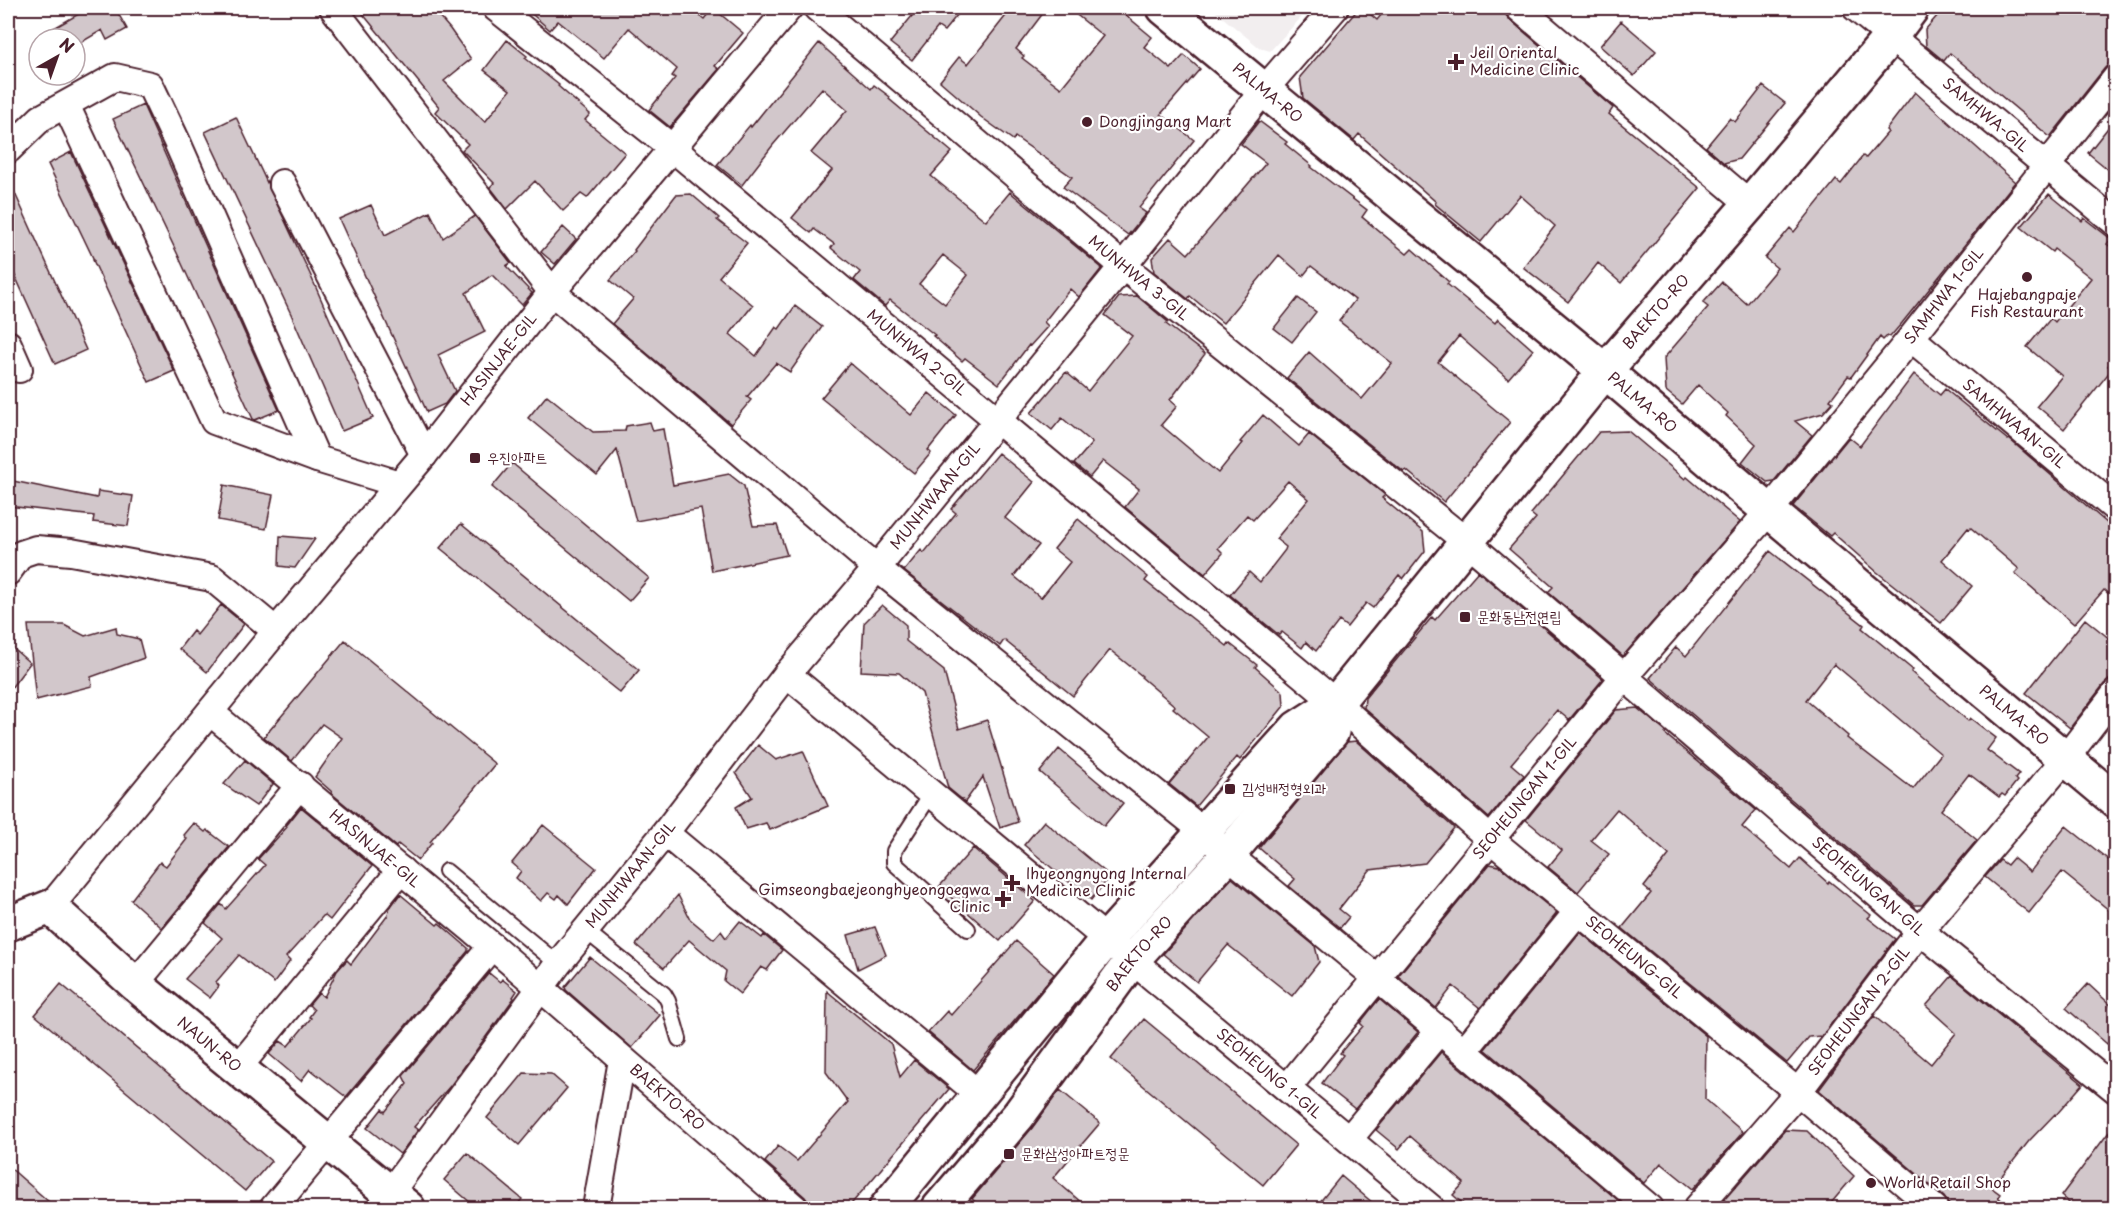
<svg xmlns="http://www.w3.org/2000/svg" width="2123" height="1216" viewBox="0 0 2123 1216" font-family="'Playpen Sans','Poor Story',sans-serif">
  <rect width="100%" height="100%" fill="#fff"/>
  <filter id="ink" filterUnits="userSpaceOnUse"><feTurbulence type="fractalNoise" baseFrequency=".0167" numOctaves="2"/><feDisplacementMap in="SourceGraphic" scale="12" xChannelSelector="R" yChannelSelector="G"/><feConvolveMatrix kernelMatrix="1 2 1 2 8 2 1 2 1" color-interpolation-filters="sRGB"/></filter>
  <g filter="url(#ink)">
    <path fill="#f2eeef" d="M1211,8h99l-40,43 -10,-3z"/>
    <path fill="#d2c7cb" stroke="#4a1f2b" stroke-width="1.5" fill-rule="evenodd" d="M89,8h26l12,21 -20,11 -5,-10 -27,16v-7h-14l-7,-11z
      M358,8h74l18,21 21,30 -27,22 41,41 25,-32 -26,-20 23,-30 20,16 -2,2 34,27 -1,1 32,28 -5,6 40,33 -38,45 -6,-4 -18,17 -28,-30 -28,28 -17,-22 4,-4 -32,-33 6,-6 -33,-32 4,-5z
      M525,8h165l14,11 9,-11 30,25 -28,33 4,3 -49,58 -21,-17 26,-32 -3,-2 5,-7 -48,-41 -25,30 -46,-37 -8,9z
      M914,8h49l-19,23 -6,-4 -26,33 -22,-17 27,-33z
      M1012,8h35l-31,41 8,7 -2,2 39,30 42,-52 -35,-28h49l35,29 -8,10 27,22 13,-14 16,14 -39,45 33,26 -55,68 7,5 -18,22 -65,-48 9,-10 -57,-40 -2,3 -32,-23 -41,-36 19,-24 9,7z
      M1359,8h4l14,12 10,-12h117l1,6 4,5 104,89 -4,6 91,74 -79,95 -23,-20 -30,39 -45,-35 32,-41 -35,-31 -39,47 -46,-38 1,-2 -77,-68 -5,6 -51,-42 -3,-21z
      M1944,8h171v49l-11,12 -54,68 -100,-84 -6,8 -18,-15 -1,-16z
      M1621,21l35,30 -22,25 -34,-30z
      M819,43l52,46 3,-4 16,12 -1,2 63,53 -21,24 55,45 24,-29 92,76 -23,29 -9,-8 -26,33 4,4 -18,20 -1,-1 -30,39 -34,-26 -3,3 -29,-25 2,-1 -45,-35 -5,6 -31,-26 6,-8 -29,-24 3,-4 -20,-15 -3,4 -19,-15 40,-48 -21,-17 36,-43 -25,-22 -49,57 -31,40 -25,-20 33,-40 1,2zM943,255l25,20 -23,29 -26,-20z
      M1763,86l22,17 -46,56 -15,4 -18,-16 24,-29 5,4z
      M1915,92l100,90 -113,141 -12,14 -3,-1 -4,4 -3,-3 -29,40 -3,-1 -18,24 3,2 -10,11 -28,8 17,14 -38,46 -7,1 -25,-20 14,-18 -30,-28 2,-3 -30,-28 -16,19 -16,-13 -2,-33 44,-51 -5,-4 19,-21 25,22 30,-36 -12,-10 25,-30 4,4 42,-52 5,4 22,-28 3,2 22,-26 -2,-2z
      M143,105l136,305 -24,10 -2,-1 -76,-166 -64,-134z
      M236,117l74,157 63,144 -31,13 -51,-117 -86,-182z
      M2115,119v56l-27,-22z
      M1259,121l28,21 -2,2 27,22 -1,1 56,43 -5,7 45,37 5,-5 37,33 -2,2 48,39 3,-4 35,31 -25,29 -49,-43 -21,26 72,60 -66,80 -38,-32 -2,2 -117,-94 22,-26 53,47 30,-36 -53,-42 16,-21 -44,-34 -8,10 -24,-21 -56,68 -33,-27 -2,3 -34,-27 -2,-14 18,-20 18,16 78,-91 -25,-19z
      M71,152l103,219 -25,11 -56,-122h1l-46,-96z
      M8,178l78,172 -31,14 -47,-104z
      M691,194l28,24 -2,2 30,23 -28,34 34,28 -23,29 26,22 20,-29 3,2 16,-23 27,21 -32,45 -14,-9 -29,34 4,3 -20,24 -119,-100 21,-25 -23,-19 25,-29 -1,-1 42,-55z
      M2049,194l33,27 2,-3 27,21 -4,5 8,6v108l-7,8 4,3 -48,60 -27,-23 25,-30 -35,-29 24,-29 4,4 36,-44 -37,-29 -2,3 -31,-25z
      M371,205l14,30 45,-23 13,26 32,-22 36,47 -5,3 26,27 -10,12 -30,-30 -26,18 19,39 -47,23 17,36 -10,13 -18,8 -88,-193z
      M563,227l13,12 -21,25 -14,-12z
      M1137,296l31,26 -2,2 39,30 -35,46 7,6 -16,19 57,48 24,-30 -2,-1 23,-27 36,31 10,-12 76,61 -3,3 41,34 2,19 -22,28 -4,-4 -26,33 -7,-5 -19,24 -8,-6 -23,30 -10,-9 -4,6 -20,-16 -3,3 -49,-40 19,-23 11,10 25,-32 1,-3 -10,-8 33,-40 -21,-18 -35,39 -6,-5 -29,33 5,5 -18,21 -80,-67 14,-18 -36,-28 -13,16 -16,-13 18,-21 -30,-25 -10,12 -21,-17 35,-41 22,19 44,-55 -27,-21 14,-18z
      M1298,298l18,14 -24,30 -18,-14z
      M850,363l61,52 18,-22 27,22 -28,35 3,3 -17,20 -93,-75z
      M1914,374l26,21 5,-6 63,51 1,-1 106,91v69l-11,-9 -30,34 -59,-51 4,-4 -48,-41 -1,1 -2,-1 -26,32 30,26 -31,37 -64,-51 -44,-39 -3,3 -37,-30 56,-69 11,9z
      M547,395l46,37 32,-1 1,-5 24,-4 3,9 10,-2 10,56 56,-11 15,12 9,40 24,-1 10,30 -75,16 -11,-62 -65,12 -19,-71 -20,25 -69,-57z
      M1628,431l57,48 2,-2 53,45 -117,134 -75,-64 5,-5 -44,-38 27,-31 -5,-4 68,-82z
      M998,453l36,29 -29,36 34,27 -25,31 27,22 29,-36 -16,-13 24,-30 70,58 -3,4 82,65 2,-3 28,22 -2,2 28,25 1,14 -44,54 -3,-3 -41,49 -27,-22 39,-47 -35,-29 2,-2 -34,-29 1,-1 -32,-26 -37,46 -69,-56 -4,6 -96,-75 17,-21 3,3 32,-40 -5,-4z
      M512,463l137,115 -20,23 -137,-114z
      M8,480l89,18 1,-7 35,5 -5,30 -35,-4 1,-6 -86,-10z
      M224,485l49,10 -7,34 -48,-9z
      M461,524l178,146 -19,23 -180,-145z
      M280,536l35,3 -20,29 -16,-2z
      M1770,551l94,74 -2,3 51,42 -2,2 57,49 2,-3 26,20 -9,12 32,24 -4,5 2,2 -12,15 -3,-2 -3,3 -30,-23 -28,36 36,30 -55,65h-8l-264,-227 26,-31 10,9zM1834,664l107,90 -28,35 -66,-51 1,-2 -42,-36z
      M1478,571l125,108 -34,41 -12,-10 -46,54 13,11 -35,43 -125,-110 1,-10 32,-39 35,-42 3,3z
      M221,605l23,19 -37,48 -28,-23 14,-18 4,4z
      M882,605l24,20v16l38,30 15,58 28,-9 31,102 -18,6 -17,-51 -18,25 -17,-14 -26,-95 -23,-20 -38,-2 3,-48z
      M2085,619l30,24v35l-5,1 -6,5 -34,44 -44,-35z
      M28,625h36l21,11 31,-9 1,7 22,5 5,19 -53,19 1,9 -56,14z
      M345,640l150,124 -65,78 2,1 -14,17 -20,-16 -2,3 -65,-54 1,-1 -17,-15 27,-39 -20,-14 -30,37 -28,-24z
      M8,644l22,19 -22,29z
      M1637,708l29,24 -1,2 91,76 -14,17 49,42 9,-11 28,25 1,-2 42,34 -3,3 27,21 -73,97 -13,1 -22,26 -165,-135 29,-35 -7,-6 25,-32 -52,-46 -26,31 18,14 -31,38 -30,-25 14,-17 -36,-30 90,-110z
      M1356,741l98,87 -29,35 -55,7 -31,39 10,8 -9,11 -51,-42 6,-7 -36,-31 88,-106z
      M758,745l18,15 27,-9 25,55 -58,24 -4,-7 -20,6 -10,-22 16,-10 -16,-24z
      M1059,749l64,54 -19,23 -64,-54z
      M245,760l28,24 -17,22 -32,-22z
      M301,807l71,59 -42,54 -6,-5 -38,42 4,4 -16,22 -35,-28 -23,27 3,4 -9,12 -25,-19 37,-41 -17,-15 16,-19 5,5 39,-44 -7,-6 29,-32 -1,-1z
      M1044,821l66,55 -19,24 -67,-55z
      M194,823l11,9 2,-2 22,17 -67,81 -31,-28 29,-38 6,4 21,-27 -3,-4z
      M543,825l53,43 -28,36 -9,-9 -3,4 -8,-6 -7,8 -25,-23 5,-7 -9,-8z
      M2066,826l49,39v50l-53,-43 -33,41 -44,-36 15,-17 7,5 6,-7 17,14z
      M973,848l62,53 -35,40 -61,-54z
      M1490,864l9,2 58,47 -77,95 -27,-22 -17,22 -38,-32z
      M1232,878l83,68 4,16 -27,34 -64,-51 -31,37 -34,-28z
      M400,894l37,31 2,-2 29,25v3l-122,146 -36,-28 -9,12 -32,-27 11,-13 8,5 23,-28 -2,-1 5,-7 -5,-5 10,-12 5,4 13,-26 10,-11 4,4 37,-49 1,-6z
      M678,895l12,24 24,20 7,-8 5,7 14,-17 22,17 2,-3 18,15 -15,20 -6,-3 -21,27 -16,-13 2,-10 -37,-31 -25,28 -28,-23z
      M875,927l11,28 -28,14 -10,-34z
      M1580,932l126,104 -1,63 38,33 -50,57 -32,-26 -17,20 -159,-134z
      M1016,941l38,33 -81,96 -45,-38 19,-21 4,4z
      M590,957l70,58 -28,33 -66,-58 -1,-3z
      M489,973l11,9 2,-3 15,12 -4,6 1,1 -63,87 -37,42 4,3 -18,24 -33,-26 15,-19 3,3 22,-28 -4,-8z
      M1952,976l131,108 -27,31 -1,-1 -26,27 -37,47 8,6 -2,3 14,12h-60l-8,-12 -125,-107 55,-74 57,48 25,-31 -30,-27z
      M61,984l210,177 -26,30 -210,-176z
      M2088,984l27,25v25l-8,10 -41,-36z
      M827,991l64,53 9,33 14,-17 35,29 -102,120h-37l-1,-6 -4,-6 -40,-35 13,-16 19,15 51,-59 -22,-30z
      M1379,999l39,33 -63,77 -33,-26 21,-28 -3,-2 23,-27 -3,-3z
      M1144,1019l152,126 -33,40 -152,-126z
      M1441,1052l184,154 -2,3h-154l-16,-14 11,-12 -54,-47 -11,13 -23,-19z
      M524,1073l27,1 16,14 -48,57 -32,-27z
      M1060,1090l40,33 -47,55 36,31h-105l-12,-10 60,-71z
      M2115,1124v85h-39l-15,-13z
      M1785,1130l22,1 47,45 -28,33 -109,-1z
      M467,1153l55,46 -8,10h-36l-34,-29z
      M8,1166l49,43h-49z
      M1341,1176l39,33h-66z"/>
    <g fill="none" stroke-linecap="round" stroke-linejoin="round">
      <g stroke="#4a1f2b" stroke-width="18">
        <path id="lane" d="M931,794l-37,57v12l74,66
          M446,871l112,93
          M586,931l78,63 4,7 11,38"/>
      </g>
      <g stroke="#4a1f2b" stroke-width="30">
        <g id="street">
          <path d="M333,8l219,284 325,276 326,263 25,24 149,123 273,230"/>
          <path id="s1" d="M496,8l175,139 665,556 154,136 308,253 136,116"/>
          <path id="s2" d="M817,8l306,258 344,276 453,389 196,159"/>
          <path d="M1519,8l231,196"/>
          <path id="s3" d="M1856,8l260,215"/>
          <path d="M66,105l148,316 103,38 82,25"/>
          <path d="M8,150l33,-32 74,-41 35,8 28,59 139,315"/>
          <path d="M282,183l142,272"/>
          <path id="s4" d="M1911,338l205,171"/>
          <path d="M8,344l11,25"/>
          <path d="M8,572l13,-18 15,-5 35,3 141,26 64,53"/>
          <path id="s5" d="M787,674l644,534"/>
          <path id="s6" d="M210,712l282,234 303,262"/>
          <path d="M665,833l315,262"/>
          <path id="s7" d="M50,907l226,-276 148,-176 128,-163 237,-284"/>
          <path d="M135,984l165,-199"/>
          <path d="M1464,1051l114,-140"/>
          <path d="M237,1069l164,-199"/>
          <path id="s8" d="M1287,1088l336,-410 146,-167 142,-173 205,-260"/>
          <path d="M1349,1139l91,-109"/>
          <path id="s9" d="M390,1193l168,-229 107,-131 122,-159 90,-106 246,-302 141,-176 71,-82"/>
          <path d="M273,1208l219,-262"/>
          <path d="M596,1208l26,-148"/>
          <path id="s10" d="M1697,1208l101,-116 122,-161 145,-172 51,-66"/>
        </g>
      </g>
      <g stroke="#4a1f2b" stroke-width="38">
        <g id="secondary">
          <path id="s11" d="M1164,8l441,363 164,140 347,290"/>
          <path id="s12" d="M8,924l42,-17 85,77 273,224"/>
          <path id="s13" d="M886,1208l220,-268 191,-212 39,-25 269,-332 145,-167 141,-168 21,-28"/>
          <path id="s14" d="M939,1208l79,-92 114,-156 96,-105 104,-123 4,-29"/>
        </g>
      </g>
      <use href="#lane" stroke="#fff" stroke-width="14"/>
      <use href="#street" stroke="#fff" stroke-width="26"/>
      <use href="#secondary" stroke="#fff" stroke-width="33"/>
    </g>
  </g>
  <g fill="#4a1f2b" stroke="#fff" stroke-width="2">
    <path d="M1453 53h6v6h6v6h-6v6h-6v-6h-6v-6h6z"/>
    <circle cx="1087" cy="122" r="6"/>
    <circle cx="2027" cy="277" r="6"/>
    <rect x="469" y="452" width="12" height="12" rx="3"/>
    <rect x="1459" y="611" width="12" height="12" rx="3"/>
    <rect x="1224" y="783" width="12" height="12" rx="3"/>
    <path d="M1009 874h6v6h6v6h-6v6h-6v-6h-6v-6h6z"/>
    <path d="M1000 890h6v6h6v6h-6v6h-6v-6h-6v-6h6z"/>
    <rect x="1003" y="1148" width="12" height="12" rx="3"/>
    <circle cx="1871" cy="1183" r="6"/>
  </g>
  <g text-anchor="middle" stroke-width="4.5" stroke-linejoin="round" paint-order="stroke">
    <g font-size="15" fill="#4a1f2b" stroke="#fff" text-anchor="start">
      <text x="1470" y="58">Jeil Oriental<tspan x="1470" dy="17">Medicine Clinic</tspan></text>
      <text x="1099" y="127">Dongjingang Mart</text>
      <text x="2027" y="300" text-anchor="middle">Hajebangpaje<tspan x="2027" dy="17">Fish Restaurant</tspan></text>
      <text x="487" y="463">우진아파트</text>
      <text x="1477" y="622">문화동남전연립</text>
      <text x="1242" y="794">김성배정형외과</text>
      <text x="1026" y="879">Ihyeongnyong Internal<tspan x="1026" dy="17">Medicine Clinic</tspan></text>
      <text x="990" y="895" text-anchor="end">Gimseongbaejeonghyeongoegwa<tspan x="990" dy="17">Clinic</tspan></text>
      <text x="1021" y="1159">문화삼성아파트정문</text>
      <text x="1883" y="1188">World Retail Shop</text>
    </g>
    <g font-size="15" fill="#4a1f2b" stroke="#fff">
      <text dy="5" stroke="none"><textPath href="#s11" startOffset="134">PALMA-RO</textPath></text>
      <text dy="5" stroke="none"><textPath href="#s3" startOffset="168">SAMHWA-GIL</textPath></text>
      <text dy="5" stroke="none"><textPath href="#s2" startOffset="420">MUNHWA 3-GIL</textPath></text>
      <text dy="5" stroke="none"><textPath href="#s8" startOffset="1029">SAMHWA 1-GIL</textPath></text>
      <text dy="5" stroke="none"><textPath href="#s13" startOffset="1184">BAEKTO-RO</textPath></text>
      <text dy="5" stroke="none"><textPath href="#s1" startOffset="544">MUNHWA 2-GIL</textPath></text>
      <text dy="5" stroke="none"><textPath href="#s7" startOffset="708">HASINJAE-GIL</textPath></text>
      <text dy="5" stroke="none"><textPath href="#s11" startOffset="620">PALMA-RO</textPath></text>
      <text dy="5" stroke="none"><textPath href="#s4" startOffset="134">SAMHWAAN-GIL</textPath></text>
      <text dy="5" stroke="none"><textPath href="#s9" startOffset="885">MUNHWAAN-GIL</textPath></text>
      <text dy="5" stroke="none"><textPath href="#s11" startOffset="1106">PALMA-RO</textPath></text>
      <text dy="5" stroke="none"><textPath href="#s8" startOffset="375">SEOHEUNGAN 1-GIL</textPath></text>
      <text dy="5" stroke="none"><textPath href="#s6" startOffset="214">HASINJAE-GIL</textPath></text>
      <text dy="5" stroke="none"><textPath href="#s9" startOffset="399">MUNHWAAN-GIL</textPath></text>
      <text dy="5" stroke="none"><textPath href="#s2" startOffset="1370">SEOHEUNGAN-GIL</textPath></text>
      <text dy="5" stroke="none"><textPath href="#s14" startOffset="324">BAEKTO-RO</textPath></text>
      <text dy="5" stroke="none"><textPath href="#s1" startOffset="1482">SEOHEUNG-GIL</textPath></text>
      <text dy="5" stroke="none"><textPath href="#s10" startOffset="255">SEOHEUNGAN 2-GIL</textPath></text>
      <text dy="5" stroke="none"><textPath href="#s12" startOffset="256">NAUN-RO</textPath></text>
      <text dy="5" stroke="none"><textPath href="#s5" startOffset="626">SEOHEUNG 1-GIL</textPath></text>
      <text dy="5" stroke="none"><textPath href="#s6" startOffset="598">BAEKTO-RO</textPath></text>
    </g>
  </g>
  <rect width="2123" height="1216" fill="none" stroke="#fff" stroke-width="30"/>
  <rect x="15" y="15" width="2093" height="1186" fill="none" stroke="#4a1f2b" stroke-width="2" filter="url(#ink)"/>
  <g transform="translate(57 57) rotate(40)"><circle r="28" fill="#ffffff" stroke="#b7a5aa" stroke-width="1.5"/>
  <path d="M0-4.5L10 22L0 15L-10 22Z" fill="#4a1f2b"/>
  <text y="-9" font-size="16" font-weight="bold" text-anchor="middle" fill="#4a1f2b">N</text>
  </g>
</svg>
